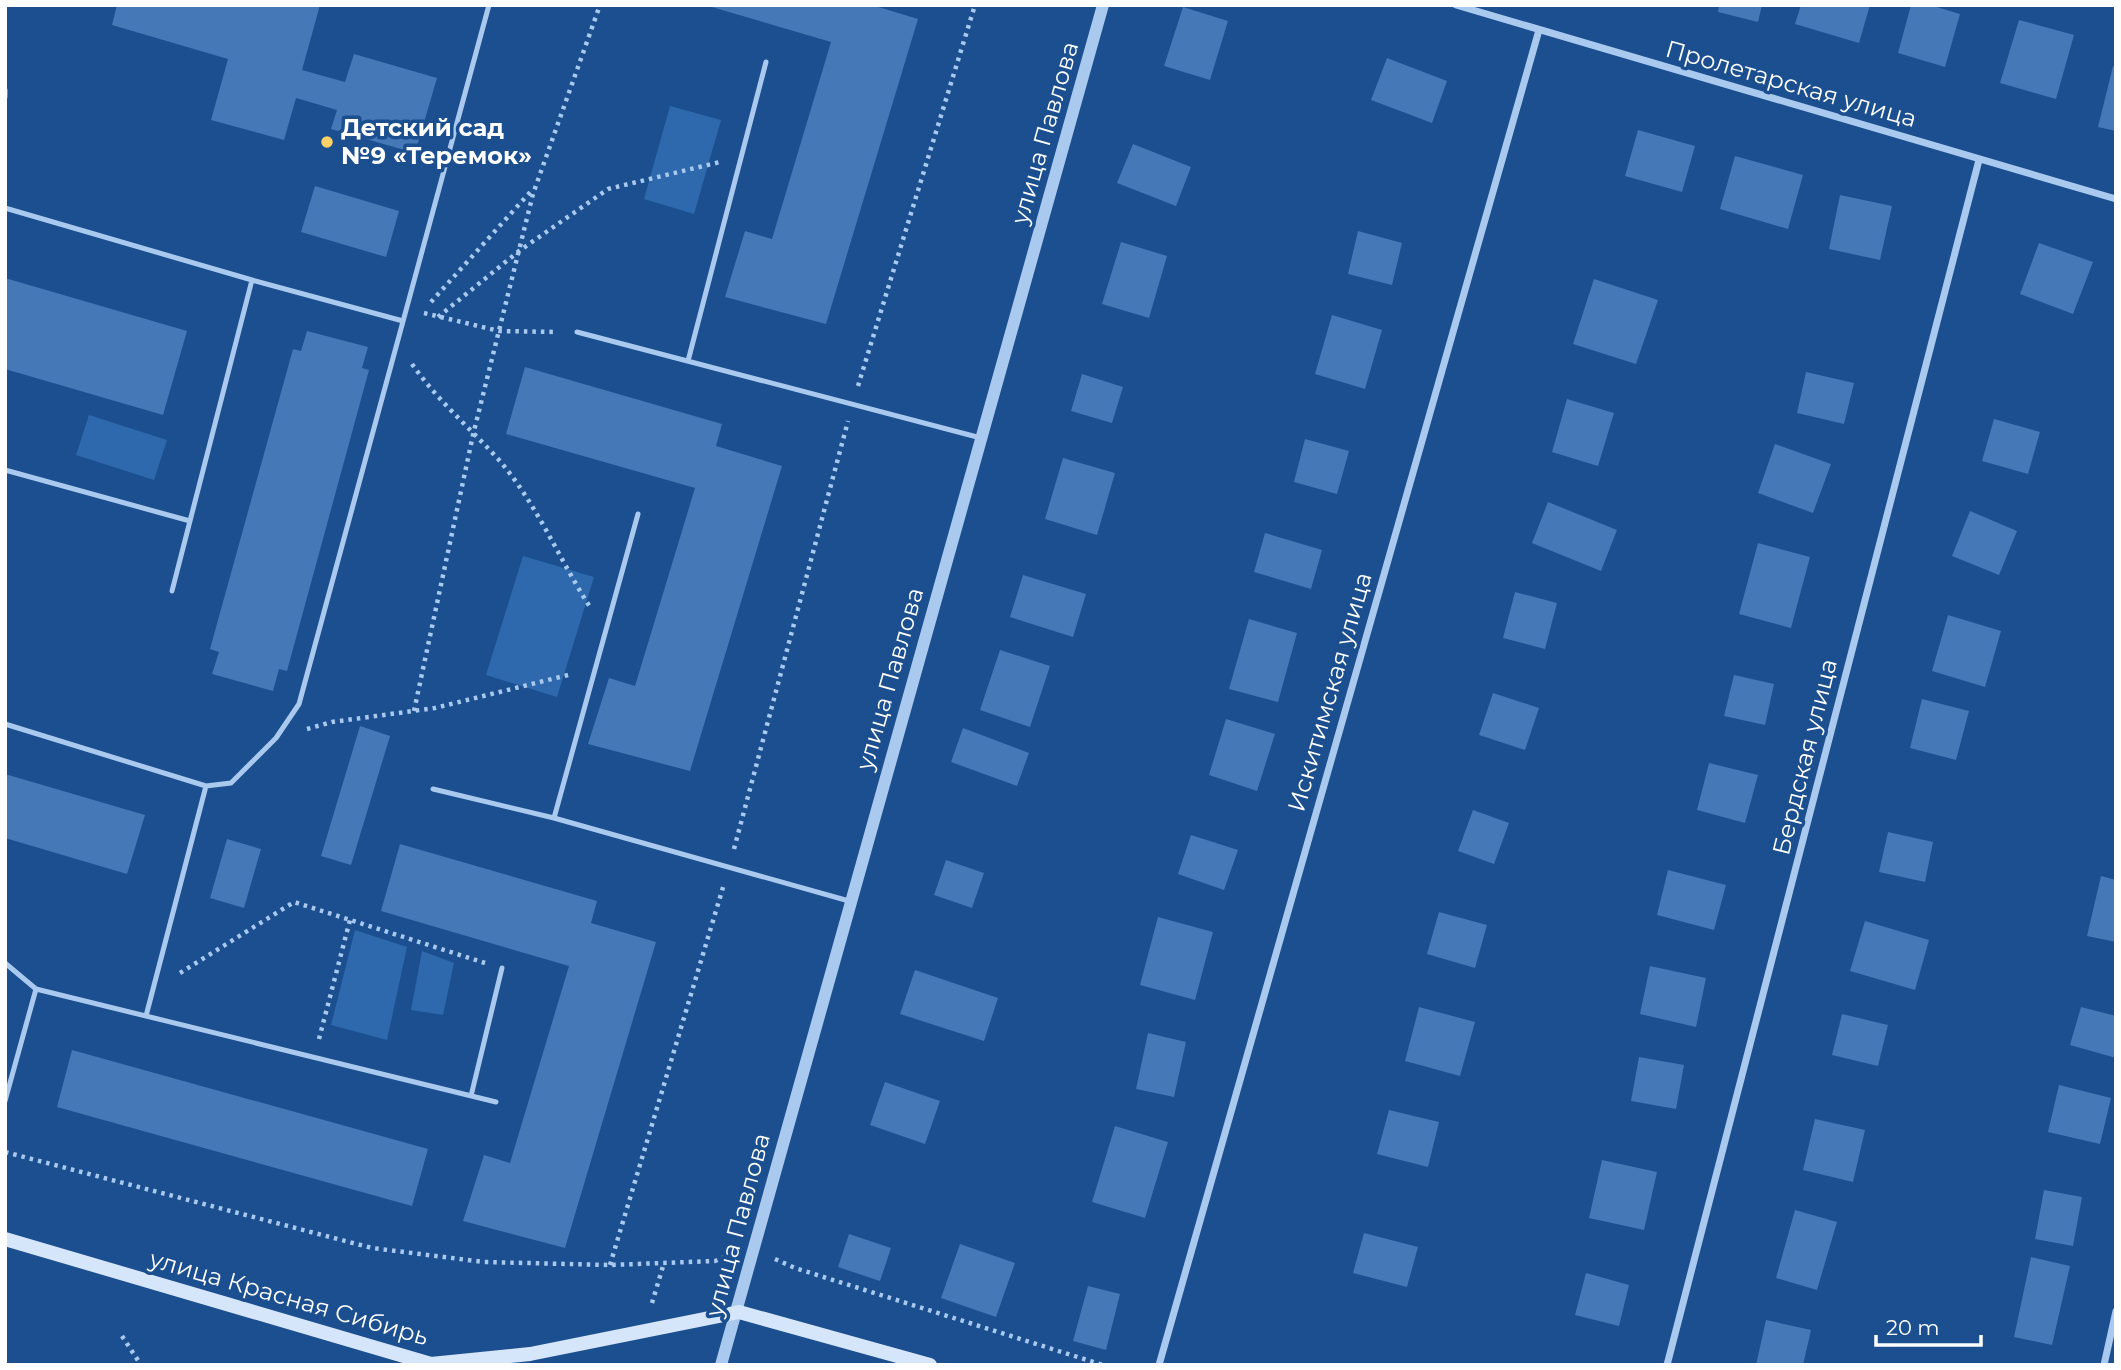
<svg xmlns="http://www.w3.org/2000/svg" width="2121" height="1370" viewBox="0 0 2121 1370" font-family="Montserrat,sans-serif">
  <rect width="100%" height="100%" fill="#1b4f8f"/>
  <path fill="#2e69ad" d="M670,106l51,14 -27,94 -50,-15z
    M89,415l78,25 -13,40 -78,-25z
    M523,556l71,21 -37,120 -71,-22z
    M355,930l52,17 -20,93 -56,-15z
    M422,951l32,12 -11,52 -32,-5z"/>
  <path fill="#4478b7" d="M117,5h203l-18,65 43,12 9,-28 83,24 -22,75 -84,-24 6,-19 -41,-12 -12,42 -73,-20 17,-61 -116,-34z
    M705,5h167l46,14 -92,305 -101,-27 20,-66 27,8 59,-197z
    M1719,5h43l-4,17 -40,-10z
    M1801,5h69l-11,38 -64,-19z
    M1911,5h19l30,9 -15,53 -47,-14z
    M1183,7l45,14 -18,59 -46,-14z
    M2019,20l55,15 -18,64 -56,-16z
    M1387,58l60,23 -15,42 -61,-23z
    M2113,66l3,1v64l-18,-4z
    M1638,130l57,16 -13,46 -57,-16z
    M1133,144l58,23 -15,39 -59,-23z
    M1735,156l68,19 -15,54 -68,-20z
    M315,186l84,25 -13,46 -85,-25z
    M1840,195l52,11 -12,54 -51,-11z
    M1358,231l44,12 -10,42 -44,-11z
    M1121,242l46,14 -18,62 -47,-14z
    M2039,243l54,19 -20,52 -53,-20z
    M5,278l182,53 -24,84 -158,-46z
    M1594,279l64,21 -22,64 -63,-20z
    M1332,315l50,15 -17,59 -50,-15z
    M307,331l61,16 -6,21 7,2 -82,301 -8,-2 -6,22 -61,-17 7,-22 -9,-3 83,-300 8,2z
    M525,367l197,57 -6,22 66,20 -92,305 -102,-27 21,-66 26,8 60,-198 -189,-54z
    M1806,372l48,11 -10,41 -47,-11z
    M1082,374l41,13 -11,36 -41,-12z
    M1567,399l47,14 -16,53 -46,-14z
    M1994,419l46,13 -12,42 -46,-13z
    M1305,439l44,12 -12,43 -43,-12z
    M1775,444l56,20 -18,49 -55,-20z
    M1063,458l52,15 -18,62 -52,-16z
    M1548,502l69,28 -16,41 -69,-28z
    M1970,511l47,20 -18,44 -47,-19z
    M1265,533l57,17 -11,39 -57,-17z
    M1758,543l52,14 -19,71 -52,-14z
    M1023,575l63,19 -13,43 -63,-20z
    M1515,592l42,11 -12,46 -42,-11z
    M1948,615l53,16 -16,56 -53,-16z
    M1249,619l48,14 -19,69 -49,-13z
    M1000,650l50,16 -20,61 -50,-17z
    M1734,675l40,9 -9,41 -41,-9z
    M1493,693l46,15 -14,42 -46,-15z
    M1922,699l47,12 -13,49 -46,-12z
    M1226,719l49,15 -18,57 -48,-16z
    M360,726l30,10 -39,129 -30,-9z
    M963,728l66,25 -12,33 -66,-24z
    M1709,763l49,12 -13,48 -48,-13z
    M5,774l140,41 -18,59 -122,-36z
    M1473,810l36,13 -15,41 -36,-13z
    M1888,832l45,10 -8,40 -46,-10z
    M1191,835l47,15 -14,40 -46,-16z
    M227,839l34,10 -17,59 -34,-10z
    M400,844l197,57 -6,22 65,19 -91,306 -102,-27 21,-66 26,8 59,-197 -188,-55z
    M946,860l38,13 -12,35 -38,-13z
    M1668,870l58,15 -12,45 -57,-15z
    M2101,876l15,4v62l-29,-6z
    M1439,912l48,13 -12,43 -48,-14z
    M1158,917l55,15 -18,68 -55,-15z
    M1865,921l64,19 -14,50 -65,-19z
    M1650,966l56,12 -10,49 -56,-13z
    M915,970l83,28 -14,43 -84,-27z
    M1419,1007l56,15 -15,54 -55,-15z
    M2081,1007l35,9v42l-46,-13z
    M1842,1014l46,11 -10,41 -46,-11z
    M1148,1033l38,9 -12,55 -38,-8z
    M72,1050l356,99 -16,57 -355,-99z
    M1639,1057l45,8 -8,44 -45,-8z
    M885,1082l55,19 -15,43 -55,-19z
    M2059,1085l52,13 -11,46 -52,-12z
    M1389,1110l50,12 -11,45 -51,-13z
    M1815,1119l50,11 -12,52 -50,-12z
    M1115,1126l53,16 -23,76 -53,-16z
    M1602,1160l55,12 -13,58 -55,-12z
    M2044,1190l38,7 -9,49 -38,-7z
    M1795,1210l42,12 -20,68 -41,-12z
    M1364,1233l54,14 -11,40 -54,-14z
    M849,1234l42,14 -11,33 -42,-14z
    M960,1244l55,19 -19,54 -55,-19z
    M2031,1257l39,9 -18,79 -38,-8z
    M1586,1273l43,12 -10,41 -44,-11z
    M1088,1286l32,8 -14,56 -33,-9z
    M1766,1320l45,10 -8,35h-47z"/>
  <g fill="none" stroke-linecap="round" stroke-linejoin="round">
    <path stroke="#a9c9ee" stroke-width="4.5" stroke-dasharray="3.5 5" stroke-linecap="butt" d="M431,302l102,-113
      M424,313l75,18 58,1
      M438,317l81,-66 89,-62 112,-27
      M412,364c25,36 58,64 87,96 38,44 60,99 91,147
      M858,386l117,-381
      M414,711l59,-276 60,-241 67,-189
      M307,729l25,-7 103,-14 137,-34
      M734,849l114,-428
      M180,973l114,-71 191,61
      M319,1039l31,-119
      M5,1152l367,96 112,14 126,3 105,-4 10,-4
      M775,1259l20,9 308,97
      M610,1265l114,-381
      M652,1303l12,-40
      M122,1336l19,29"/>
    <path stroke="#a9c9ee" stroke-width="5" d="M5,90v7
      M5,208l247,72 -80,311
      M252,280l151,41
      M577,332l404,106
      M688,361l78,-299
      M5,470l185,51
      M5,724l201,62 -60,230
      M206,786l25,-3 45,-45 23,-34 190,-699
      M433,789l121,29 295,83
      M554,818l84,-304
      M5,963l31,26 460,113
      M471,1096l31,-128
      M5,1101l31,-112"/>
    <path stroke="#a9c9ee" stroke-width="7" d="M1456,5l660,194
      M1159,1365l380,-1335
      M1667,1365l312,-1205
      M2104,1365l12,-54"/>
    <path stroke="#a9c9ee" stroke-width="12" d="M721,1365l382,-1360"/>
    <path stroke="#d6e6fa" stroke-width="14" d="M5,1239l426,125 99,-10 209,-42 191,53"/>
  </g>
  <circle fill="#ffd166" stroke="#1b4f8f" stroke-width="2.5" cx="327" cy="142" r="7"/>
  <g text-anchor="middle" stroke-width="7" stroke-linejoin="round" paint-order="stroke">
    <g font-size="24" fill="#fff" stroke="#1b4f8f">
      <text transform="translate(1791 84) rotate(16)" y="8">Пролетарская улица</text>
      <text transform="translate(1045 133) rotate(-74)" y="8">улица Павлова</text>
      <text transform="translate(890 679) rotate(-74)" y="8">улица Павлова</text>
      <text transform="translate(1330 692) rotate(-74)" y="8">Искитимская улица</text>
      <text transform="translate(1805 757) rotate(-76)" y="8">Бердская улица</text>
      <text transform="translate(738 1225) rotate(-75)" y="8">улица Павлова</text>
      <text transform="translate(289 1298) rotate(16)" y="8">улица Красная Сибирь</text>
    </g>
    <g font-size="24" font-weight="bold" fill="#fff" stroke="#1b4f8f" text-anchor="start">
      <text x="341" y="136">Детский сад<tspan x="341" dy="28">№9 «Теремок»</tspan></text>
    </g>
  </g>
  <rect width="2121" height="1370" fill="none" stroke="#ffffff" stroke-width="14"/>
  <path d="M1876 1335v10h105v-10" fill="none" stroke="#ffffff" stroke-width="3.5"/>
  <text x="1886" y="1335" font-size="21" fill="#ffffff" stroke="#1b4f8f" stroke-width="5" paint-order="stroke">20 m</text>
</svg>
